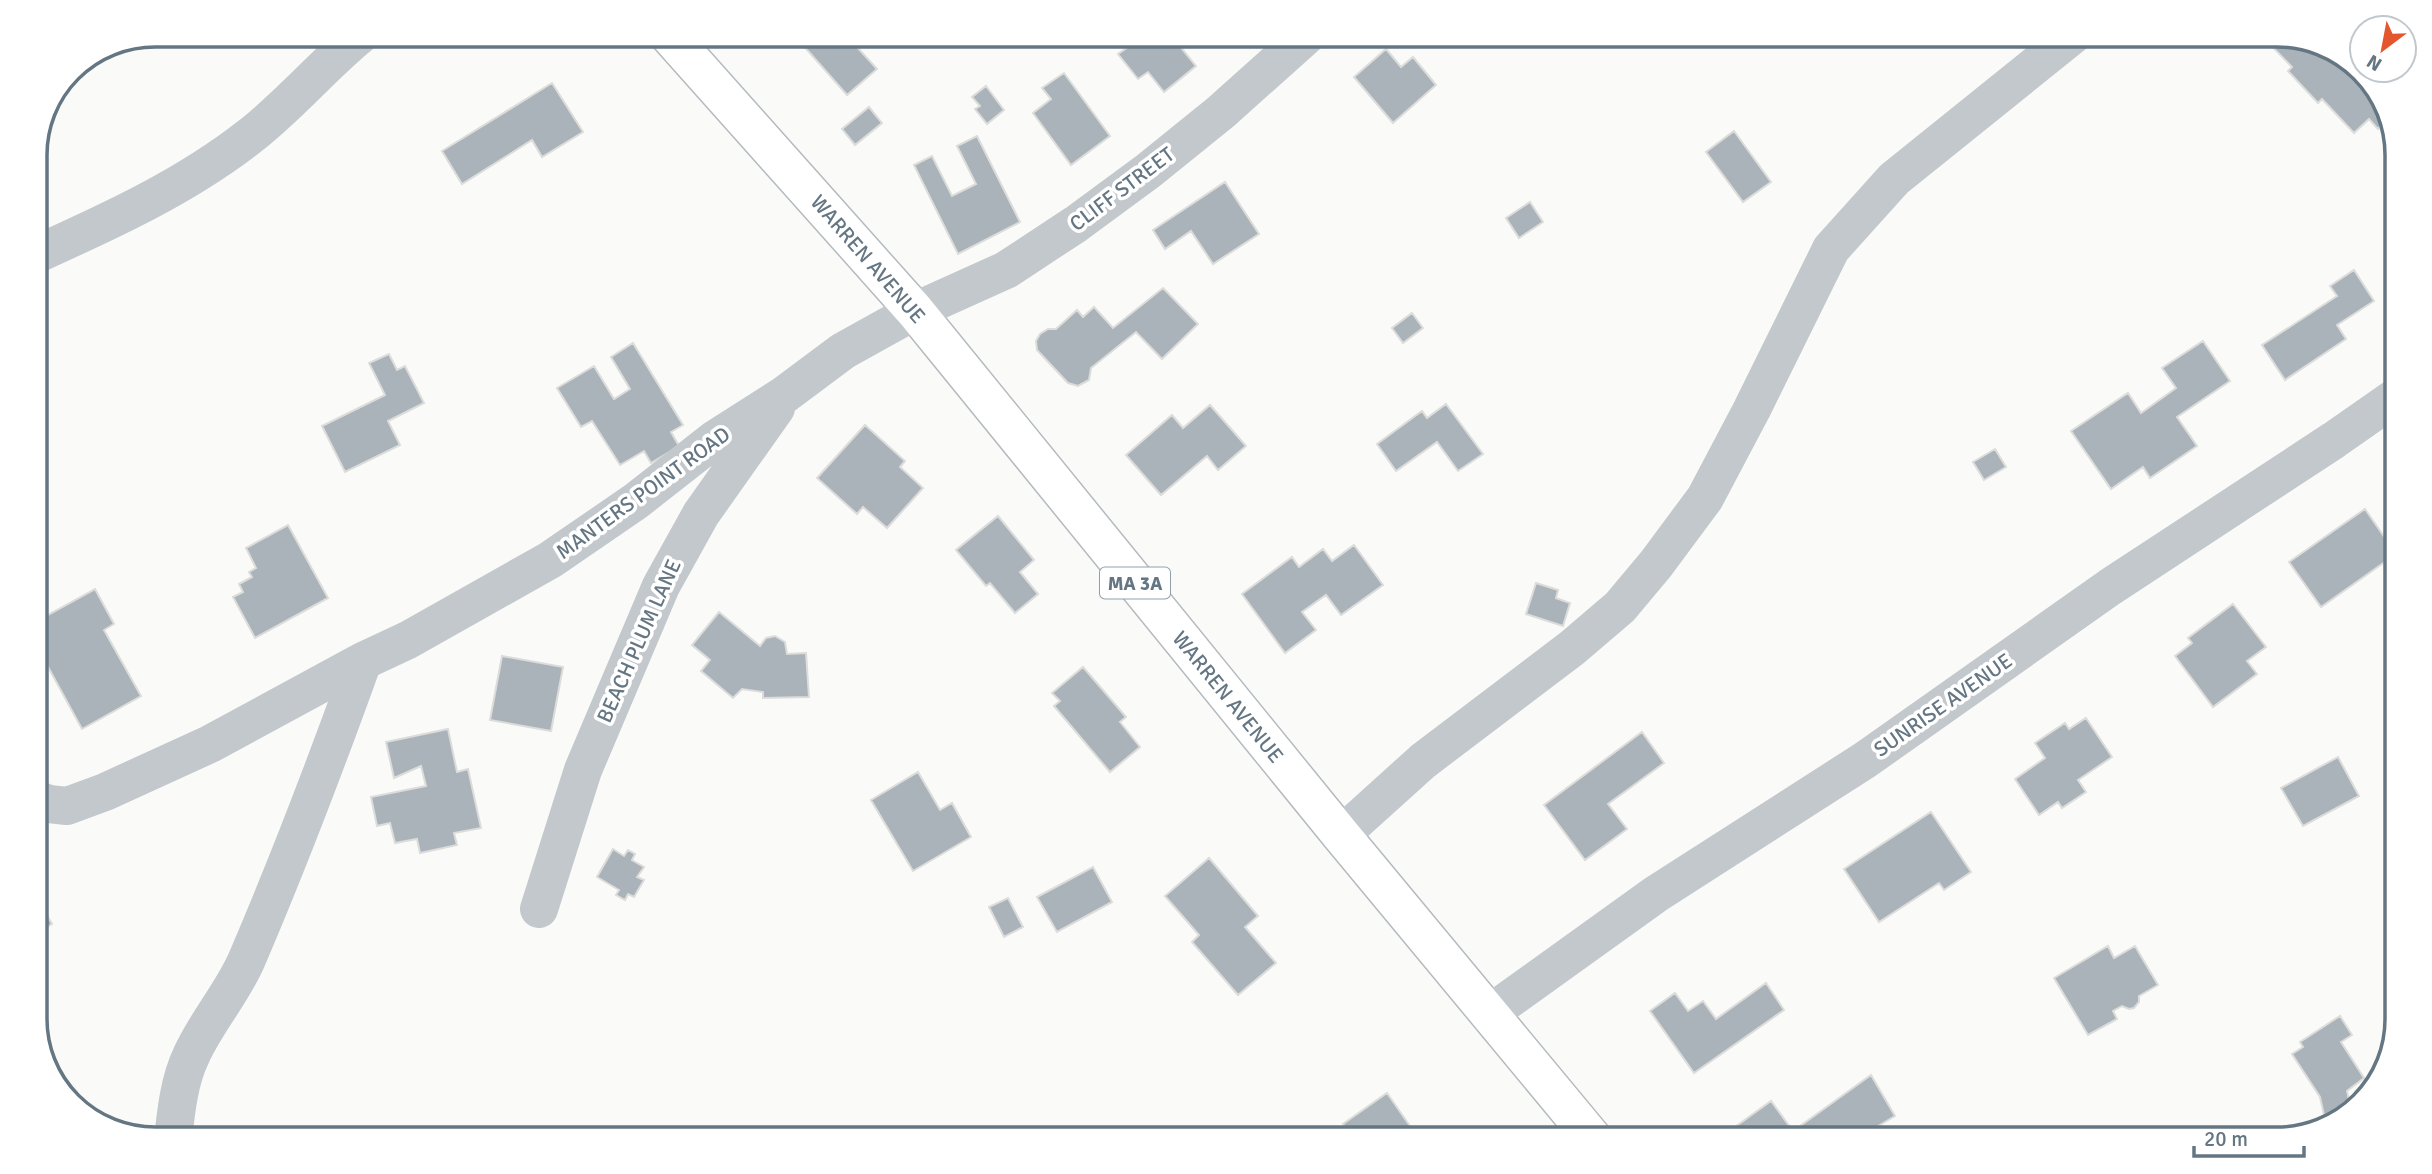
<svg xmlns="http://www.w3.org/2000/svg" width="2432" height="1174" viewBox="0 0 2432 1174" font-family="Signika,sans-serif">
  <rect width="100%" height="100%" fill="#fafaf8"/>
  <path fill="#aab3b9" stroke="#dcdcda" stroke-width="2" d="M794,35h52l31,34 -30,26z
    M1123,35h57l4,5 -6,4 18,22 -32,26 -16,-20 -10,7 -20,-25 13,-9z
    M2261,35h16l53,12 47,41 10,32 -9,9 -9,-10 -15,14 -32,-34 -4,4 -30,-32 4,-4z
    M1386,49l15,18 12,-10 23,28 -43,38 -39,-46z
    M1064,73l46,63 -39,29 -38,-52 18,-14 -9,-11z
    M552,83l31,49 -41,25 -10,-17 -70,44 -20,-33z
    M986,86l18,24 -17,14 -12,-15 5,-3 -8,-9z
    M869,107l13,16 -27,22 -13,-16z
    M1734,131l37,51 -28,20 -37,-50z
    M977,136l43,86 -62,32 -44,-89 18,-9 20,40 24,-12 -19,-38z
    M1225,182l34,52 -46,30 -22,-33 -26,18 -12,-19z
    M1530,202l13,20 -24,16 -13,-20z
    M2354,270l20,31 -37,24 9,14 -61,41 -23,-35 75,-49 -7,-10z
    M1163,288l35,36 -36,35 -26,-27 -45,36 -2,12 -11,6 -10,-3 -31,-33 -1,-9 4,-7 8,-5h8l21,-19 6,7 11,-10 19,21z
    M1412,313l11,15 -20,15 -11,-15z
    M2203,341l27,40 -53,36 20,29 -47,32 -7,-11 -32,22 -40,-58 57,-38 13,20 35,-25 -14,-20z
    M633,343l50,82 -12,7 8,14 -28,17 -7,-12 -24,14 -28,-44 -11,6 -24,-39 37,-22 20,33 16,-10 -19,-32z
    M389,354l8,16 8,-4 19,37 -36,18 12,24 -55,27 -23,-46 63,-31 -16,-32z
    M1446,404l37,50 -25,17 -21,-29 -41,29 -19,-27 45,-33 5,7z
    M1210,405l36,41 -28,24 -11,-14 -46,39 -35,-40 46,-40 11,13z
    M865,425l40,36 -5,6 23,21 -36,40 -24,-21 -6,7 -40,-36z
    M1995,449l11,18 -22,13 -11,-18z
    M2365,509l31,45 -75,53 -32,-45z
    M998,516l36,44 -14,12 18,22 -23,19 -25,-30 -4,3 -30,-36z
    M288,525l40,73 -73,40 -22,-41 10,-5 -4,-8 13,-7 -3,-5 7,-4 -10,-20z
    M1354,545l29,40 -42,30 -15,-20 -24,17 14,18 -31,23 -43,-59 50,-37 7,10 24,-18 9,12z
    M1536,583l22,7 -2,8 14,5 -7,23 -37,-12z
    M95,589l19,35 -10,6 37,66 -59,33 -47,-86v-21z
    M2233,604l33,43 -19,14 10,13 -44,33 -38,-51 17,-13 -4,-5z
    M719,612l41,34 6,-8 9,-2 10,6 2,12 19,-1 3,44 -46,1v-6l-21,-3 -9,9 -32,-27 9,-11 -18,-15z
    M502,656l61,11 -12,64 -61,-11z
    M1083,667l43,50 -6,5 20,25 -30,25 -56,-66 6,-5 -8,-8z
    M2086,718l26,39 -34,23 8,12 -24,16 -4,-6 -19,13 -24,-36 30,-21 -10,-15 30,-20 4,6z
    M448,729l9,43 11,-3 13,59 -27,5 3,12 -37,8 -3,-14 -22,4 -5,-20 -13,3 -6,-29 55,-11 -5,-20 -27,12 -8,-36z
    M1642,732l22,31 -56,41 19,25 -42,31 -41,-55z
    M2338,757l21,39 -56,30 -22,-38z
    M918,772l22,38 12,-7 19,34 -58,34 -42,-71z
    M1931,812l40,60 -27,18 -5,-7 -60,39 -35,-53z
    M613,849l11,7 4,-6 7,4 -3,6 12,7 -7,10 7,3 -10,17 -6,-3 -3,6 -9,-5 3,-5 -22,-13z
    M1209,858l49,58 -13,11 31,36 -38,32 -46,-53 7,-7 -34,-39z
    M1093,867l19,35 -55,30 -20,-35z
    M35,895l17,29 -15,9 7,12 -9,5z
    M1008,898l15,29 -19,10 -15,-30z
    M2108,946l6,12 21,-12 23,39 -19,11v6l-5,6 -5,1 -7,-3 -9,5 4,8 -29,16 -34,-57z
    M1766,983l18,27 -90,63 -44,-62 25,-18 13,18 15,-10 13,18z
    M2340,1016l12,19 -11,7 23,36 -17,13 4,19 -8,9 -17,5 -6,-27 -28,-43 11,-7 -3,-5z
    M1871,1075l24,41 -39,23h-3l-3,-6 -9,6h-98l-8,-12 36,-26 22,30z
    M1387,1093l32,46h-65l-11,-15z"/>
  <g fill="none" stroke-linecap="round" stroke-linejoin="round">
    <g stroke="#b5babe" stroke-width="41">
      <path id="major" d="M669,35l246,276 426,524 252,304"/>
    </g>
    <path stroke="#c3c8cc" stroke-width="38" d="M35,255c75,-34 150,-68 215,-119 40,-31 71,-69 110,-101
      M363,661l45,-21 142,-80 86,-59 79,-62 69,-44 59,-44 72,-40 91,-41 70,-46 72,-53 73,-59 86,-77
      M35,799l14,5 18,2 38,-14 105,-48 153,-83c-36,100 -74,200 -116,298 -15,35 -41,63 -56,97 -12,25 -15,56 -18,83
      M1341,835l82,-74 149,-113 48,-41 36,-43 49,-66 47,-89 79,-160 63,-70 179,-144
      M539,909l44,-139 78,-184 40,-72 75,-106
      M1489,1014l167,-120 209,-134 245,-173 224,-147 63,-44"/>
    <use href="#major" stroke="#fff" stroke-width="38"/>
  </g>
  <g text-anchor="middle" stroke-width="7" stroke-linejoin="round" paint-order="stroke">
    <rect fill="#fff" stroke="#939fa8" stroke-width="2" x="1100" y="567.5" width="70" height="31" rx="5"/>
    <g font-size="19" font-weight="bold" fill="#657683">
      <text x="1135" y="590">MA 3A</text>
    </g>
    <g font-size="21" fill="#657683" stroke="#fff">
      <text transform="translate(1122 189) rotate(-37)" y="7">CLIFF STREET</text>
      <text transform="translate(868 259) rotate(49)" y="7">WARREN AVENUE</text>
      <text transform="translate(643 493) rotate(-36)" y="7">MANTERS POINT ROAD</text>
      <text transform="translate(639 641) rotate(-66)" y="7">BEACH PLUM LANE</text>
      <text transform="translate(1228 697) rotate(51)" y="7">WARREN AVENUE</text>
      <text transform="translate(1943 705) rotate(-35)" y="7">SUNRISE AVENUE</text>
    </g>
  </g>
  <path d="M0 0H2432V1174H0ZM155 47H2277A108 108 0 0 1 2385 155V1019A108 108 0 0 1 2277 1127H155A108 108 0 0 1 47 1019V155A108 108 0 0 1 155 47Z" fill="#fff" fill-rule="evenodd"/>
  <path fill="none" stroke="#657683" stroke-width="3.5" d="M155 47H2277A108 108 0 0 1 2385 155V1019A108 108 0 0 1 2277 1127H155A108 108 0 0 1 47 1019V155A108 108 0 0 1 155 47Z"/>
  <g transform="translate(2383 49) rotate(212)"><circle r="33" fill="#ffffff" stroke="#c1c8cd" stroke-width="2"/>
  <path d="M0-5L12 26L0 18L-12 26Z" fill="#e4572e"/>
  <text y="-10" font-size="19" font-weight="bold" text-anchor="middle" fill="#657683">N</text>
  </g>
  <path d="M2194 1146v10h110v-10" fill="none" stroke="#657683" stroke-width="3.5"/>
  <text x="2204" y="1146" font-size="21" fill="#657683" stroke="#ffffff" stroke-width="5" paint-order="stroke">20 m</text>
</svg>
